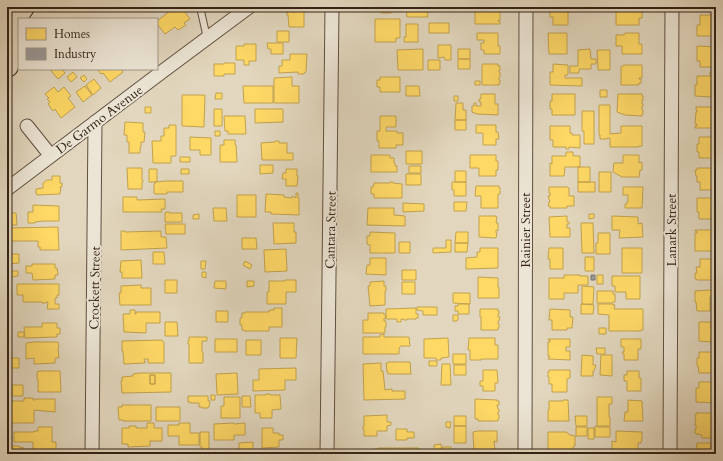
<svg xmlns="http://www.w3.org/2000/svg" width="723" height="461" viewBox="0 0 723 461" font-family="Cardo,serif">
  <rect width="100%" height="100%" fill="#e2d7be"/>
  <filter id="stains"><feTurbulence type="fractalNoise" baseFrequency=".005" numOctaves="4"/><feColorMatrix values="0 0 0 0 .2 0 0 0 0 .09 0 0 0 0 .02 0 0 0 .5 -.17"/></filter>
  <radialGradient id="worn" r=".72"><stop offset=".6" stop-color="#630" stop-opacity="0"/><stop offset="1" stop-color="#630" stop-opacity=".3"/></radialGradient>
  <path fill="#ffd966" stroke="#c2a24e" fill-rule="evenodd" d="M167,7h14l9,12 -6,4 2,2 -8,5 -3,-3 -10,7 -8,-10v-3l13,-10z
    M299,7v1h5v19h-15l-1,-12h-1v-3h1v-4z
    M381,7h10v6h-10z
    M406,7h21l1,10h-21z
    M475,7l25,1v12h-2v1h2v3h-25z
    M549,7h24v4h-5v14h-15v-8h-3v-6h-1z
    M597,7h13v1l-13,1z
    M616,7h26v11h-3v7h-23z
    M700,15h15v2h1v19h-19v-11h3z
    M375,19h25v19h-4v4h-21z
    M429,23h20v10h-20z
    M406,24h12v18h-14v-5h2z
    M277,31h12v11h-12z
    M477,33h21v13h2v8h-16v-4h-3v-7h3v-3h-7z
    M548,33h19v21h-18z
    M625,33h14v11h3v10h-20v-8h-6v-11h8z
    M267,43h16v11h-12v-5h-3z
    M244,44h12v17h-7v4h-5v-5h-8v-14h8z
    M438,45h13v15h-6l-1,-3 -6,1z
    M697,46l19,1v20h-16v-6h-3z
    M423,49v21h-25l-1,-20z
    M458,49h12v10h-12z
    M590,49l1,10h5v5h-5v5h-12v4h-9v-7h8v-16z
    M597,50h13v20h-12z
    M290,54h17l-1,18 -2,1v1h-6v-2l-19,1v-7h3v-6h8z
    M458,59h12v10h-12z
    M428,60h12v10h-12z
    M224,63h11v11h-11v2h-10v-12h10z
    M482,64h16v2h2v4h-1v2h1v5h-1v3h1v3h-1v2h-17z
    M553,64l15,1v10h-3v3h17v8l-32,-1v-13h3z
    M624,65h18v13h-3v1h2v4h-2v2h-18v-18z
    M54,69h8l3,4 -7,6 -7,-8z
    M97,69h24l2,3 -13,10 -7,-9 -2,1z
    M73,72l4,5 -6,5 -4,-5z
    M710,72h6v24h-5v1l-16,-1v-11h2v-9h13z
    M84,75l3,4 -3,3 -4,-4z
    M292,77v9h7v17h-25v-25z
    M380,77h20v15h-20v-5h-3v-7h3z
    M94,79l7,9 -8,7 -7,-10z
    M475,81h5v4h-5z
    M85,86l7,9 -9,7 -7,-10z
    M243,86h30v17h-29z
    M406,86h13l1,10h-14z
    M54,87l4,5 6,-5 7,9 -3,2 7,9 -14,11 -6,-9 -2,2 -5,-7 2,-2 -3,-3 2,-1 -4,-4z
    M600,90h7v7h-7z
    M216,93h6v6h-7z
    M481,94h14v10h3v11l-21,-1 -5,-2v-6h2v-3h2v3h5v-4h-2v-3h2z
    M552,94h23v21h-23v-6h-2v-8h2z
    M618,94h24v2h1v4h-1v4h1v2h-1v4h1v4h-1v2l-17,-1 -8,-3z
    M182,95h23l-1,32 -22,-1z
    M454,96h4v5h-4z
    M456,103h7v7h3v10h-11z
    M599,105h11v29l11,-1v-7h21v20h-3v1h-29v-9h-3v1h-7v-4h-1z
    M145,107h6v6h-6z
    M696,107h20v21h-21v-2h2v-2h-2l1,-12h1v-2h-1z
    M214,109h8v17h-8z
    M255,109h28v13l-28,1z
    M582,111h12v33h-10v-13h-2z
    M224,116h21l1,18h-18v-3h-3z
    M380,116h16v11h-10v4h11v2h6v12h-7v3h-17v-7h-2v-10h3z
    M455,120h11v10h-11z
    M125,122l18,1v9h2l-1,10h-3v5h-1v6h-11v-11h-2v-7h-3z
    M169,125h7v31h-5v7h-18l-1,-22h9v-5h3v-8h5z
    M476,125h20v7h2l1,7h-3v6h-13v-12h-7z
    M550,126h20v7h2v2h8v13l-11,-1v2h-3v-2h-13v-7h-3z
    M215,131h5v5h-5z
    M190,137l21,1v17h-11v-5h-10z
    M699,137h17v21h-17v-6h-2v-8h2z
    M224,140h11v5h1l1,17h-17v-17h4z
    M275,141h4v2h8v10h6v7h-31l-1,-17 14,-1z
    M406,151h16v13h-16z
    M566,152h7v4h7v11h-15l-1,9h-14v-13l2,1v-8h14z
    M371,155h19v3h4v5h1v3h2v6h-26z
    M470,155h26v6h2v9h-2v6h-17v-8h-9z
    M623,155h16v8l3,-1v8h-2l-1,7h-17l-9,-5 1,-9h9z
    M180,157h10v5h-10z
    M260,165h13v8l-13,1z
    M409,166h12v7h-12z
    M578,167h12v15h-12z
    M127,168h15v12h1v2h-1v7h-14z
    M697,168h19v22h-16v-8h-3v-6h-1l-1,-6h2z
    M149,169h8v13h-8z
    M181,169h8v5h-8z
    M286,169h11v7h1l-1,10h-11v-7h-4l1,-6h3z
    M455,171h11v11h-11z
    M599,172h12v20h-12z
    M406,174h15v11h-15z
    M52,176h8v7h2v4h-2l1,4h-1v3l-23,1v-1h-1v-5l7,-1v-5l4,-3h5z
    M167,181h16v11h-16v2h-12l-1,-1v-9h1v-2z
    M390,182h3v1l9,1v14h-28v-4h-3v-7h2l1,-4h16z
    M452,182h14v14h-12v-6h-2z
    M578,182h17v10h-17z
    M476,186h23v2h1v6h-2v14h-17v-12h-6z
    M549,187h18l2,1v8h5v10h-7v2h-17v-2h-2l1,-4h1l-2,-6h2v-3h-1z
    M623,187h20l-1,21h-17v-4h2v-2h1v-7h-5z
    M296,193h2v5h1v17l-28,-1v-2h-6l1,-18 18,1v2l8,1v-2l4,2z
    M237,195h19v22h-19z
    M123,197h14v3l28,-1v10h-4l1,3h-39z
    M697,198h19v17h-5v4h-12v-7h-2z
    M454,202h13l-1,9h-12z
    M403,203l21,1v7l-21,1z
    M33,205l26,1v15h-16l-8,1v1h-7v-11h5z
    M213,208h13l1,13h-13z
    M368,208h26v7l11,1v10l-38,-1z
    M166,212h3v1h13v9h-17v-9h1z
    M7,213h9l1,12h-10z
    M199,214v5h-6v-4z
    M589,214h5v4l-5,1z
    M479,216h17v1h1l-1,6h2v8l-2,-1v3h1l-1,5 -17,-1z
    M567,216v6h2v2h-2v4h3v9h-20l-1,-20z
    M612,216l26,1v7l4,-1 1,14 -24,1 1,-8h-8z
    M273,223h21v9h2v11l-22,1z
    M581,223h12l1,30h-12z
    M165,224h20v10h-19z
    M58,227l1,23h-19v-3h-2v-6h-27v-13z
    M695,230h18v21h-18v-18h2v-2h-2z
    M121,231h4v1l36,-1v6h5l1,11 -46,2z
    M370,232l25,1v20h-25v-8l-3,-1v-8h3z
    M456,232h12v11h-13z
    M598,233h12v21h-14v-11h2z
    M242,238h14l1,11h-15z
    M446,240h5v12l-18,1v-5h13z
    M399,242h11v11h-11z
    M455,243h13l-1,9h-12z
    M480,248h18v20l-32,1v-11l11,-1v-5h3z
    M549,248h14v21h-13v-10h-2z
    M622,248h20v25h-20z
    M286,249l1,22 -22,1 -1,-22z
    M153,252h11l1,12h-12z
    M7,254h12v9l-12,1z
    M585,257h9v14h-9z
    M370,258h16v17l-20,-1 1,-9h3z
    M700,259h14v6h1v2h-1v6l2,-1v8h-19l-1,-1h-1v-6h2l-1,-6h4z
    M141,260l1,18h-20v-6h-2l1,-11z
    M201,261h5l-1,8h-4z
    M245,261l7,4 -2,4 -7,-4z
    M32,264h23v4h2l1,7h-3v4l-22,1 -1,-7h-6v-7h6z
    M402,270h14v10h-14z
    M11,271h7v5l-7,1z
    M202,272h4v6l-4,-1z
    M564,275h16v1h8v9h-10v8h-14v6h-15v-21h15z
    M597,275h6v9h-6z
    M612,276h28v23h-14v-7h-11v-6h-3z
    M478,277l20,1v9h1v11h-21z
    M165,280h12v13h-12z
    M285,280h11v12h-10v12h-19v-12h2v-11h16z
    M215,281h11v8l-12,-1z
    M247,281h7v5l-7,1z
    M384,281v5h2v5h-1v14l-15,1 -2,-20h2v-4z
    M402,282h13v12h-13z
    M17,284h42v11h-2v3h-2v6h4v5h-12l1,-7h-2v1h-4v-1h-19v-7h-6z
    M141,285v3h10v17h-31l-1,-12h2v-7z
    M582,286l12,1 -1,17h-11z
    M710,290l2,1v6h-2v14h-13l-1,-9h-1v-11z
    M597,291h16v3h2v8h-2v1h-16z
    M453,293h17v11l-17,-1z
    M458,304h11v10h-11v-3h-3v-5h3z
    M581,304l13,1 -1,9h-12z
    M598,304h15v1h2l-1,4h29v21h-2v1h-32v-16l-11,-1z
    M417,307h20v8h-14v-4l-6,-1z
    M274,308h8v19h-13v4h-25v-1h-2v-5h-2v-7h2v-5h3v-1h24v-2h5z
    M416,308v6h2v4h-2v1h-9v1h-3v-1h-3v3h-4v-3h-11v-10z
    M480,309h18v2h1v3h-1v3h2l-1,4h-1v3h1v4h-1v2h-17v-13h-1z
    M550,309l20,1v7h3l-1,11h-5v2h-15v-10h-3z
    M130,310h5v4h1v-2h24v11h-14v10l-22,-1 -1,-18h7z
    M216,311h12v11h-12z
    M368,313h16v2h2v3h-2v3h2v6h-1v6h-22v-13h5z
    M453,315h5v5h-1v1h-4z
    M165,322h12l1,14h-13z
    M699,322h12v7h1v2h2v6h-3v5l-12,-1z
    M42,323h15v5h3v6h-3v3l-32,1 -1,-11h18z
    M599,328h7v6h-7z
    M18,332h6v5h-6z
    M384,334v3h25l1,9h-9l-2,2v6h-36v-17h17v-2z
    M189,337h18v4h-5v11h1v11h-14v-19h-1v-3h1z
    M280,338h17l-1,20h-16z
    M448,338l1,19 -8,1v2h-5v-2h-12v-19z
    M469,338h26v7h3v14h-17v1h-11v-10h-2z
    M215,339h22v13h-22z
    M548,339h22v8h-4v4h4v9l-22,-1v-1h1l1,-2h-2v-14h2v-2h-2z
    M621,339h20v10h-3v11h-14v-6h-1l-1,-2h2v-5h-3z
    M162,340l2,3v20h-16v-4h-4l1,4 -21,1 -1,-13h-1v-10z
    M246,340h15v15h-15z
    M34,342h24l1,5 -1,1 1,10h-4v5l-21,1v-6l-8,1v-16z
    M596,348h9v6h-8z
    M699,352h16v21h-16l-1,-7h-1v-8h2z
    M453,354h13v10h-13z
    M582,355l11,1v9h3l-2,6h-1v5h-12z
    M601,355h11v21l-12,-1z
    M7,358h12v10h-11z
    M429,361h8v5h-8z
    M388,362h22l1,12h-23v-2h-1l-1,-9h2z
    M381,363v8h2l2,19 7,-1v2h13v8l-41,1 -1,-36z
    M442,364h8l1,21h-10z
    M454,365h12v10h-12z
    M296,368v12h-11v10l-32,1v-11h6v-11z
    M483,370h14l1,13h-3v8h-12v-5h-3v-5h3z
    M549,370h21v8l-3,1v13h-15v-8h-3v-7h-1v-5h1z
    M38,371h22l1,21h-23v-13h-1v-7h1z
    M627,371h12v7h2v13h-14v-10h-3v-6h3z
    M140,373h31v19l-49,1 -1,-12h1v-4l11,-1v-2zM150,375h5v9h-5z
    M237,373l1,21 -21,1 -1,-21z
    M150,375h5v9h-5z
    M699,382h15v6h1v2h-1v5h2v8l-20,-1v-14h3z
    M12,385h11v11h-11z
    M266,394h4v1h10l1,14 -9,1v8h-12v-5h-5v-18h11z
    M211,395h4v5h-4z
    M188,396h20v5h2l-1,6h-1v1h-6v-1h-3v-4h-9v-1h-2z
    M242,396h8l1,11h-9z
    M224,397h16v21h-19v-12h3z
    M597,397h15v7h-3v13h1v9h-13z
    M24,398h9v2h2v-1h20v13l-21,-2v13h-23v-1h-1v-21h14z
    M475,399l22,1v1h2v4h-2l1,4h1v3h-1v3h1v4h-1v2h-20v-2h-3z
    M563,400h5l1,21h-21v-11h1v-9h14z
    M628,400l14,1 1,20h-19l1,-9h3z
    M122,405h29v16h-28v-1h-4l-1,-13h4z
    M156,407h24v14h-24z
    M696,413h20v21h-3v4h-11v-3l-6,-1v-1h-1v-4h1v-4h-1v-3h1l-1,-7h1z
    M387,415v7h4v3l-4,1v5h-10v5h-13v-7h-1v-3h1v-10z
    M454,416h12v10h-12z
    M575,416h12v10h-11z
    M446,422h5l-1,6 -4,-1z
    M147,423h7v5h8v13h-12v5l-22,1v-3h-6v-16h7v-2h7v2h11z
    M179,423h11v10h9v12h-20v-9h-11v-11h11z
    M234,423v1l11,-1v12h-11v5h-20v-16z
    M454,426h12v17h-12z
    M595,426l3,1h12v10h-15z
    M38,427h14v15h4v8h-23v-8h-19v-10h20v-1h4z
    M576,427h11v9h-11z
    M262,428h11v5h6v2h4v5h-4v7l-17,1z
    M588,428h6v11h-6z
    M396,429h11v3h7v6h-7v2h-11z
    M478,431h19v11l-3,-1 1,11 -21,1 -1,-21z
    M616,431l26,1v6l-1,5h-3v11h-26v-13l4,1z
    M200,432h9v16h-1v3h-6v-4h-2z
    M548,432h18l4,3 5,1v10l-2,1v7h-10v-2h-15z
    M253,442v8h-14v-7z
    M697,443h14v8h5v3h-20z
    M441,444l1,10h-14v-2h2v-2h4v-5z
    M7,446h12v1l5,1v6h-17z
    M442,447h9v7h-9z
    M378,448h41v6h-51h6v-5h4z
    M214,451h9v3h-9z
    M231,451h5v3h-5z"/>
  <path fill="#999" stroke="#7a7572" d="M591,275h4v5h-4z"/>
  <g fill="none" stroke-linecap="round" stroke-linejoin="round">
    <g stroke="#5f4f40" stroke-width="8">
      <path id="service" d="M200,7l7,31"/>
    </g>
    <g stroke="#5f4f40" stroke-width="15">
      <path id="minor" d="M27,126l24,30
        M7,189l156,-118 86,-64
        M92,454l3,-332
        M327,454l5,-447
        M525,454l1,-447
        M670,454l2,-447"/>
    </g>
    <g stroke="#332216" stroke-width="24">
      <path id="motorway" d="M7,29l16,-22
        M7,66l12,-39"/>
    </g>
    <use href="#service" stroke="#ece5d5" stroke-width="6"/>
    <use href="#minor" stroke="#ece5d5" stroke-width="13"/>
    <use href="#motorway" stroke="#e2d7be" stroke-width="22"/>
  </g>
  <g text-anchor="middle" stroke-width="4" stroke-linejoin="round" paint-order="stroke">
    <g font-size="13" fill="#332216" stroke="#ece5d5">
      <text transform="translate(99 119) rotate(-37)" y="5">De Garmo Avenue</text>
      <text transform="translate(330 230) rotate(-89)" y="5">Cantara Street</text>
      <text transform="translate(525 230) rotate(-90)" y="5">Rainier Street</text>
      <text transform="translate(671 230) rotate(-90)" y="5">Lanark Street</text>
      <text transform="translate(94 288) rotate(-89)" y="5">Crockett Street</text>
    </g>
  </g>
  <rect width="723" height="461" fill="none" stroke="#e2d7be" stroke-width="24"/>
  <rect x="8" y="8" width="707" height="445" fill="none" stroke="#332216" stroke-width="2"/>
  <rect x="12" y="12" width="699" height="437" fill="none" stroke="#332216"/>
  <rect x="18" y="18" width="140" height="52" fill="#ece5d5" stroke="#a29789"/>
  <rect x="26" y="28" width="20" height="12" fill="#ffd966" stroke="#a29789"/>
  <text x="54" y="38" font-size="12" fill="#332216">Homes</text>
  <rect x="26" y="48" width="20" height="12" fill="#999999" stroke="#a29789"/>
  <text x="54" y="58" font-size="12" fill="#332216">Industry</text>
  <rect width="100%" height="100%" filter="url(#stains)"/>
  <rect width="100%" height="100%" fill="url(#worn)"/>
</svg>
